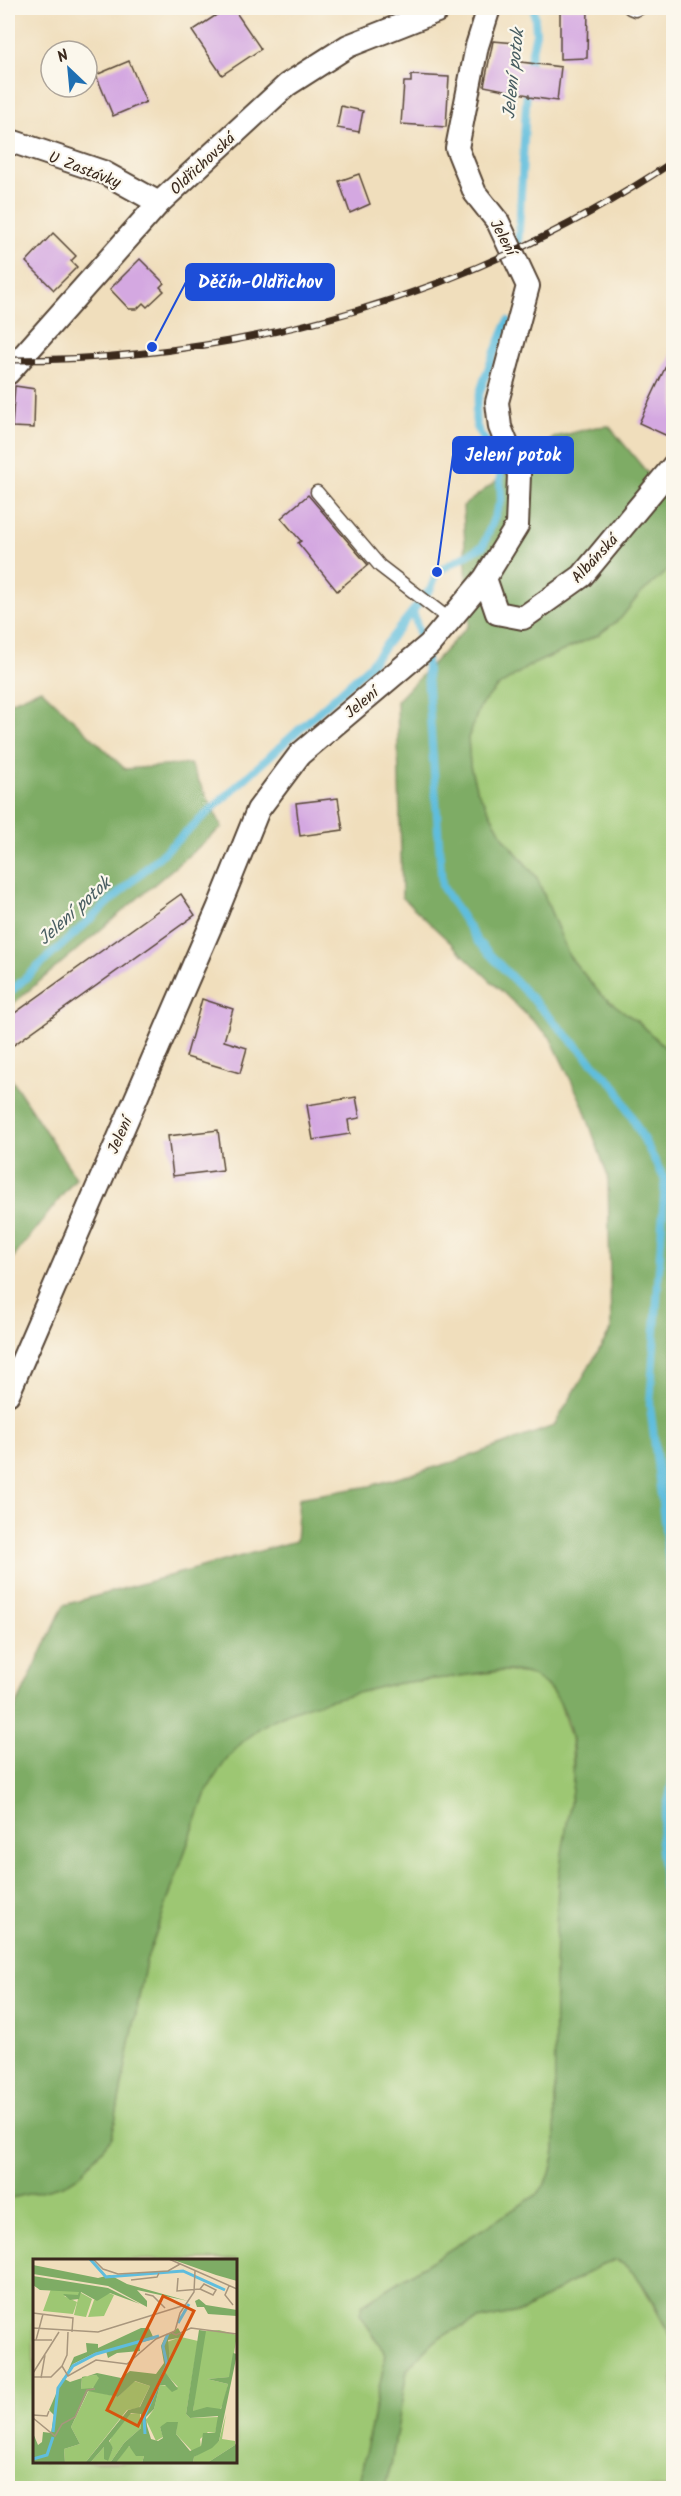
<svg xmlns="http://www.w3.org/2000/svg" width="681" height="2496" viewBox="0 0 681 2496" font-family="Kalam,sans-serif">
  <rect width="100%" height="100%" fill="#fbf7ec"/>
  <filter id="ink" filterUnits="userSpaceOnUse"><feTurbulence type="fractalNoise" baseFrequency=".0167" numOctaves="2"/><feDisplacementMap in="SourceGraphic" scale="12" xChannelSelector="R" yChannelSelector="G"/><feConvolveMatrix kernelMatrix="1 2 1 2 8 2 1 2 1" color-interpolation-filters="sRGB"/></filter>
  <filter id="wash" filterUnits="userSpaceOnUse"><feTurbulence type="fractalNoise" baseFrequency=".008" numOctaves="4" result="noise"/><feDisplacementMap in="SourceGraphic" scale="24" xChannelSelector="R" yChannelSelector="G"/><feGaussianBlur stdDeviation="1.35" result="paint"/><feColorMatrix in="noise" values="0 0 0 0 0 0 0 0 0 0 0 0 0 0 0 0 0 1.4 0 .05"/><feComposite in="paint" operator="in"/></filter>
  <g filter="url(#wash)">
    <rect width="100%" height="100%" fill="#f0debc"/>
    <path fill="#9dc773" stroke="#6c7848" stroke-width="1.5" fill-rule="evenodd" d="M673,566v489l-35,-33 -37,-27 -32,-39 -32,-78 -33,-40 -28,-50 -6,-22 -2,-28 12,-32 16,-18 33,-22 69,-31 23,-17 17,-22z
      M504,1671l26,3 13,8 16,18 12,38 3,39 -16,109 -3,264c-3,19 -5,32 -20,46l-173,109 24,50 -28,133h-350v-289l55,-14 18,-11 31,-37 34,-176 59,-166 11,-23 16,-21 20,-19 11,-8 39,-17 89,-23zM34,2260h202v202h-202z
      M616,2260l12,6 10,11 35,64v147h-289l7,-23 16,-95 11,-13 15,-15 13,-8 32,-14 45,-9 79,-47z"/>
    <path fill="#7eac65" stroke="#5c6b42" stroke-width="1.5" d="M609,426l64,78v62l-35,30 -17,22 -23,17 -69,31 -33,22 -16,18 -12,32 2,28 6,22 28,50 33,40 32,78 32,39 37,27 35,33v1286c-15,-27 -28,-67 -57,-81l-14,4 -79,47 -45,9 -32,14 -13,8 -15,15 -11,13 -16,95 -7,23h-26l28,-133 -26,-41 2,-9 173,-109c15,-14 17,-27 20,-46 0,-87 -2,-175 3,-263 3,-49 21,-98 14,-148 -4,-21 -13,-46 -31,-58 -11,-8 -26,-11 -39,-10 -16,0 -33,4 -49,6 -25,3 -51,4 -76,11 -81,21 -131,25 -172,107l-59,166 -34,176 -31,37 -18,11 -55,14v-476l56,-118 232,-64 3,-43 71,-12 83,-24 101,-36 57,-96 -3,-153 -26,-74 -32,-66 -148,-140 -5,-196 72,-76 -6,-119 92,-69 41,-10z
      M41,689l84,80 65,-5 32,63 -214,181v-305z
      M8,1074l68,104 -68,86z"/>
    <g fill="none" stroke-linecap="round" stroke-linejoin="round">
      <path stroke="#5fbddd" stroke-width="8" d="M527,73l9,-40 -2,-25
        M518,249l9,-163
        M413,611l13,48 16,227 36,56 138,145 49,93 -15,225 24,197
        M8,994l361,-328 62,-78 6,-16 46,-26 18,-46 -2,-49c-11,-6 -20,-15 -23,-28 -5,-21 23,-80 32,-102
        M674,1774l-14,67 10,91 4,8"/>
    </g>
    <g id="blocks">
      <path fill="#d4a8e1" d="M227,8h6l28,41 -39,26 -30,-44z
        M560,8h28l-1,50 -27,1z
        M493,41l23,2 -3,18 48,6 -4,34 -28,-4v-2l-45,-9z
        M129,61l17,41 -33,14 -17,-41z
        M411,75l38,2 -3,50 -45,-3 3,-42h7z
        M341,106l22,5 -4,21 -22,-4z
        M359,174l11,30 -20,9 -11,-32z
        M53,233l23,23 -5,5 6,6 -23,23 -28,-28z
        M140,259l24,24 -4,4 4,4 -17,16 -4,-4 -6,6h-8l-19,-20z
        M674,349v90l-35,-16z
        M15,386l20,3 -1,39 -22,-1z
        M308,495l60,70 -31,26 -39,-48 3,-2 -20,-23z
        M338,798l5,32 -43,6 -4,-33z
        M181,894l14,21 -187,134v-31z
        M202,999l31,10 -9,32 23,7 -7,25 -54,-16z
        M356,1097l4,21 -12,2 2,14 -37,6 -6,-35z
        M218,1130l5,40 -50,6 -5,-40z"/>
    </g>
  </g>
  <g filter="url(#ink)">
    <use href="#blocks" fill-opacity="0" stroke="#564536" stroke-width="1.5"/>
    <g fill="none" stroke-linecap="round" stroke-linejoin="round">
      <g stroke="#564536" stroke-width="15">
        <path id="lane" d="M630,8l5,2 5,-2
          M317,492l63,74 70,54"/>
      </g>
      <g stroke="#564536" stroke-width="26">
        <path id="street" d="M8,140l95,32 56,31
          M8,373l151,-170 128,-118 61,-39 89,-35 2,-3
          M485,578l12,35 26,5 59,-42 92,-111
          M8,1394l210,-485 40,-99 42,-56 129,-109 56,-67 32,-52 2,-52 -19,-47 -3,-25 31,-116 -30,-64 -23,-29 -18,-45 20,-102 12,-38"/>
      </g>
      <use href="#lane" stroke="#fff" stroke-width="12"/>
      <use href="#street" stroke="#fff" stroke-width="22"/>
      <g stroke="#3b2a1e" stroke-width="7">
        <path id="rail" d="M8,360c239,1 467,-66 666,-199"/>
      </g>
      <use href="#rail" stroke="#fbf7ec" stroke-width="4.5" stroke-dasharray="14" stroke-linecap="butt"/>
    </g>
  </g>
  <g text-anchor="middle" stroke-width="4.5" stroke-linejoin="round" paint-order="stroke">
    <g font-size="16" fill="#3b2a1e" stroke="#fbf7ec">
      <text transform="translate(202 163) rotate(-43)" y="6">Oldřichovská</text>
      <text transform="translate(85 169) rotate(21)" y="6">U Zastávky</text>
      <text transform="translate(504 237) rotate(62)" y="6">Jelení</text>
      <text transform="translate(594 558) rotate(-47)" y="6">Albánská</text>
      <text transform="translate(361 702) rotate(-40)" y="6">Jelení</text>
      <text transform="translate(119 1135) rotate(-66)" y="6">Jelení</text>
    </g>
    <g font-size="18" font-style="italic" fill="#485d61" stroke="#fbf7ec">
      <text transform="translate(513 74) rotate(-84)" y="6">Jelení potok</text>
      <text transform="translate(74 911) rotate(-42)" y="6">Jelení potok</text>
    </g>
  </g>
  <g transform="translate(33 2259)">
    <rect width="204" height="204" fill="#f0debc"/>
    <path d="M18,30h23l18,10 -6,18 -12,-2 5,-20 -15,1 13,6 -4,12 -30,-3zM76,34l5,2 -10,21 -16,1 6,-17zM186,71l18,5 -7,42 -23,2 21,5 -4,18 -4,8 -27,1 9,-76 4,-4zM148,78l17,4 -12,73 4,4 29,-1 -4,16 -7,-1 -8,7 1,8 -9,4 -16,-17 1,-12 -17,5 3,10 -7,4 -10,-21 8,-11 6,-24 18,2 -13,-14 5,-14 -3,-17zM63,116l4,3 -3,8 -12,5 -7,17h-7v-15l10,-4 1,-12zM101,122l16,5 -11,22 -12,2 -42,53h-20l-1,-14 16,-5 -9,-17 18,-37 29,7zM107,154l1,15 -17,15 -14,20h-20l14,-16 3,14 6,-13 -4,-5 4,-9 15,-20zM193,155l-4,25 13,2v4l-28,18h-14l1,-6 25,-16zM95,187l16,10 -2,7h-26z" fill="#9dc773"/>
    <path d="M138,0h66v22l-21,-6zM0,6l65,13 12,-3 17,9 61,17 -51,-11 10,11v6l-39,-21 -75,-12zM0,17l75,12 32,16 -30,-11 -13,8 -16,-9 -2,7 -9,1 -7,-6 15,1 1,-3 -39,-2 -7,-5zM166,40l7,6 31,5v6l-29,-2 -4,-7h-7l-2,-6zM108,69h8l5,11 -15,4 1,8 -23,2 -9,5 -2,-7 -11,2 -22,11 -6,9 7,-16 13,-5 -1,-9 12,1v4zM145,69l5,9 -15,3 2,21 -5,11 13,17 -6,3 -7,-7h-5l-6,24 -8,8 1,9 4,13 7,2 5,-3 -3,-11 7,-5h11l-2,12 14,17 11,-5 2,-13h12l3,-17 -28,2 -4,-4 13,-84 7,1 -13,80 14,-4 14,2 7,-25 -21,-5 22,-2 4,-24 4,1 -18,87 -7,7 -18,9 -1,6h-51l2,-7h-8l-7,-10 -13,17h-6l14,-20 17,-15v-14l-10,-1 -22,28 4,7 -5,13 -4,-2v-12l-14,16h-5l43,-53 12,-3 10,-21 -15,-5 -17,16 -30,-6 -17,36 9,17 -16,5 1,14h-32v-30l5,12 4,-3 1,-10 8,1 3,-18 -5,-5 14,-32 7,4 27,-9 24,5 9,-7 26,3 8,-11 -3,-17 4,-9zM63,116l3,3 -6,10 -12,1 1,-12zM204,183v21h-30l28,-18z" fill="#7eac65" fill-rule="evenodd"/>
    <path fill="none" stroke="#5fbddd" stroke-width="3" d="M57,0l16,18 77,-6 42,19M145,64l11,-19M20,173l5,-44 15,-22 23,-12 63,-18M112,175l-1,-17 23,-52 -4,-19 5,-12M0,200l14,-4 6,-18"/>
    <path fill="none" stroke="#a8967d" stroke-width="1.5" d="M60,0l10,10 15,5 50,-3 12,-7M136,0l68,30M145,19l-1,13 23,-2 4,-5 12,6 -3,5 -13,-6M98,21l26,-3 2,-4M196,27l-4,9 8,10M112,35l8,2 12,12M0,54l40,5 -1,14M0,69l65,4 87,-27M139,74l4,2 15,-7 46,6M0,81h19M3,81l7,-26M29,107l6,10 28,-16 31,4 29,-25 19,-8 5,-18 14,-21 1,-21M0,114l26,-41M0,118h18l11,-11 5,-11 1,-23M8,119l4,-23M0,156l14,1 2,-5M0,159l22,18 7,-12 13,-7 12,-27 8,-1"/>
    <path fill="#d7540e" fill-opacity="0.15" stroke="#d7540e" stroke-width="3" d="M130,37l31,15 -56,115 -31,-16z"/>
    <rect width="204" height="204" fill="none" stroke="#3b2a1e" stroke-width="3"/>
  </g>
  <path fill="none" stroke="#1d4ed8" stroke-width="2" d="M152 347L186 282M437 572L453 455"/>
  <g fill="#1d4ed8" stroke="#fbf7ec" stroke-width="2">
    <circle cx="152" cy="347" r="6"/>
    <circle cx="437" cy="572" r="6"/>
  </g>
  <g fill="#1d4ed8" stroke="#1d4ed8" stroke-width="2">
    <rect x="186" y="264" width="148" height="36" rx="6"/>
    <rect x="453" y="437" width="120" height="36" rx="6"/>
  </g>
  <g font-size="18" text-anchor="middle" font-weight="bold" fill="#fff">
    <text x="260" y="288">Děčín-Oldřichov</text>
    <text x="513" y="461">Jelení potok</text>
  </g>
  <rect width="681" height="2496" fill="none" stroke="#fbf7ec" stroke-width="30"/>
  <g transform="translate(69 69) rotate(334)"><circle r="28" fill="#fbf7ec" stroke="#aea59a" stroke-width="1.5"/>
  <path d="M0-4.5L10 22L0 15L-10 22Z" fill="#1f6fb2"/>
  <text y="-9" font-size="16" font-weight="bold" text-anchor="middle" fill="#3b2a1e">N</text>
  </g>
</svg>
